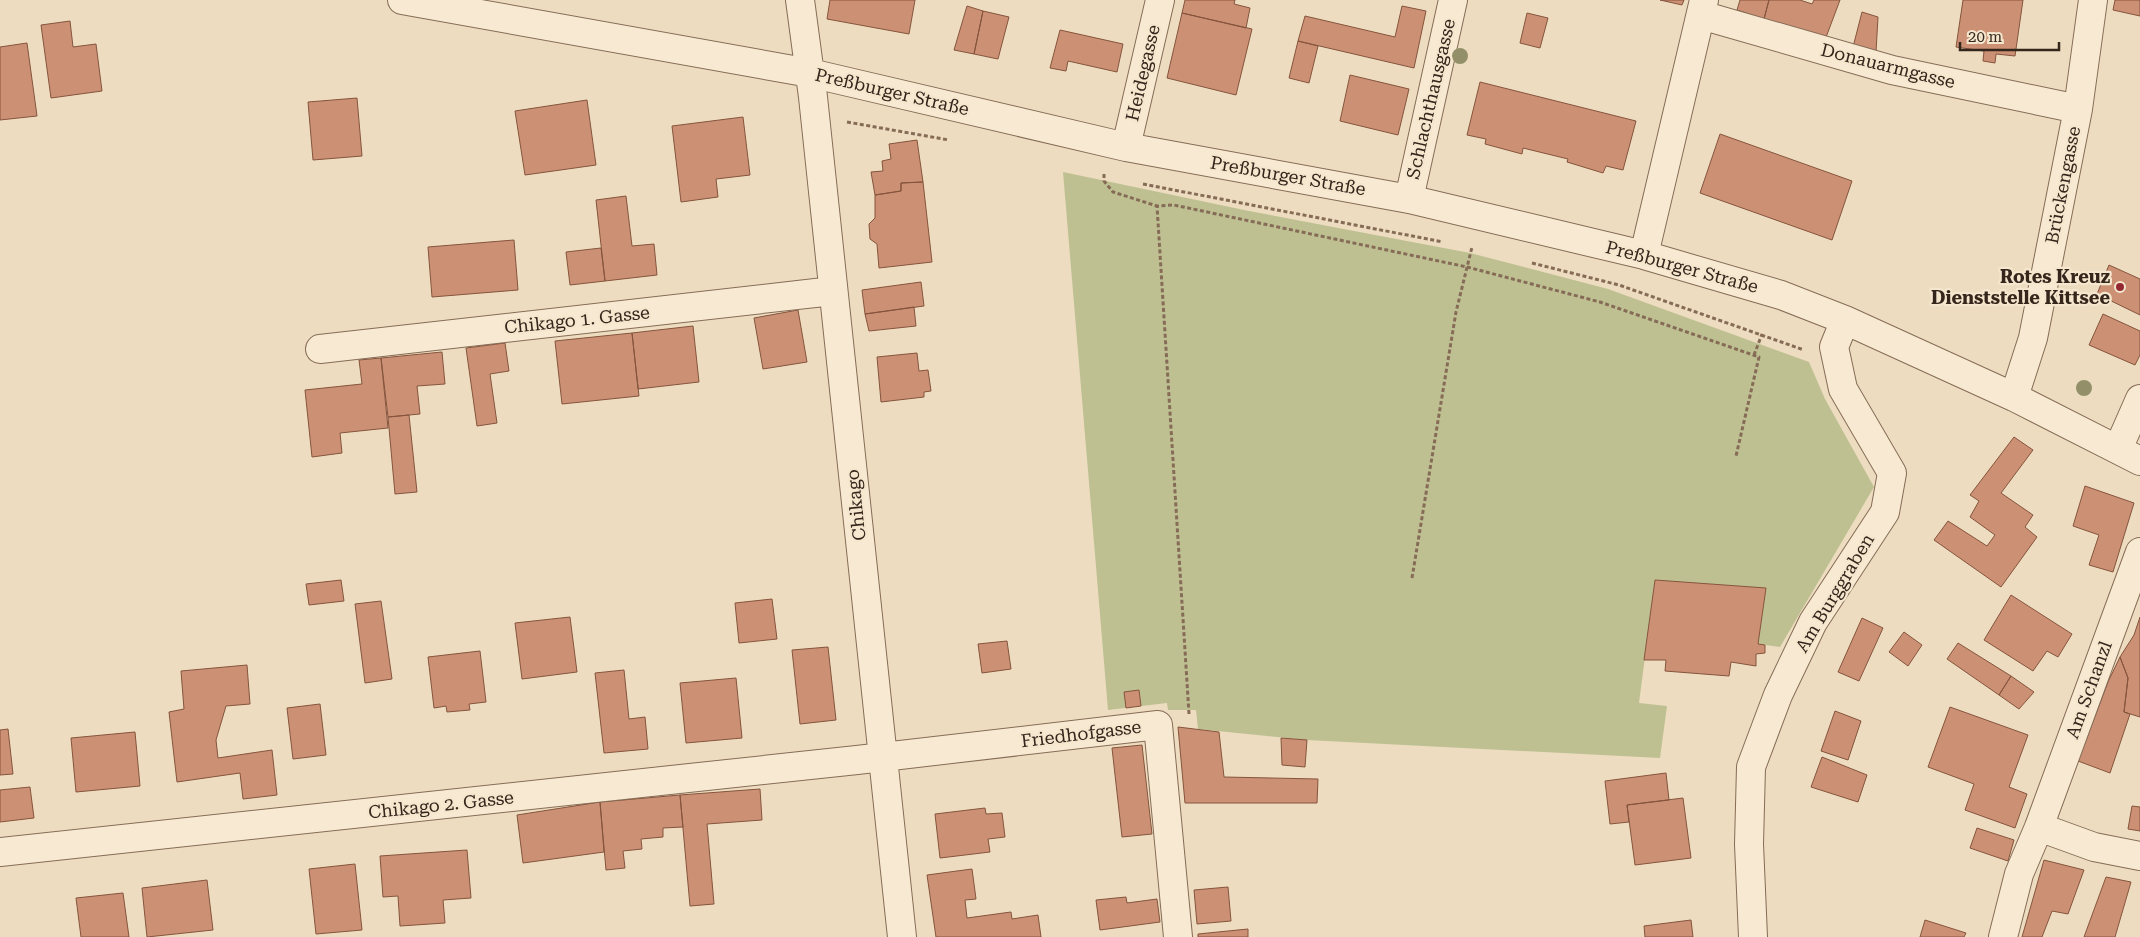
<svg xmlns="http://www.w3.org/2000/svg" width="2140" height="937" viewBox="0 0 2140 937" font-family="'Roboto Serif',serif">
  <rect width="100%" height="100%" fill="#eddcbf"/>
  <path fill="#bec092" d="M1063,172l186,39 221,42 138,36 201,73 16,37 49,88 -94,160 -22,-3 8,-56 -111,-8 -16,123 28,3 -7,52 -353,-18 -109,-11 -2,-19h-28l-1,-7 -59,7z"/>
  <path fill="#cc9174" stroke="#85543d" d="M830,0h85l-6,34 -82,-15z
    M1185,0h50l-1,4 16,4 -4,20 -64,-15z
    M1660,0h24l-2,5z
    M1740,0h29l-5,19 -27,-9z
    M1769,0h31l12,4 2,-4h26l-15,40 -61,-21z
    M1963,0h60l-8,56 -19,-2 -1,9 -12,-2 1,-10 -28,-4z
    M2115,0h25v16l-27,-6z
    M967,6l16,5 -9,43 -20,-4z
    M1402,6l24,5 -12,57 -116,-27 7,-25 90,21z
    M983,11l26,6 -11,42 -24,-5z
    M1862,12l16,5 -2,35 -23,-5z
    M1182,13l70,16 -16,66 -69,-17z
    M1527,13l21,5 -8,30 -20,-5z
    M70,21l3,26 23,-3 6,47 -51,7 -10,-73z
    M1060,30l63,14 -6,28 -49,-11 -2,10 -16,-3z
    M1298,41l20,5 -9,37 -20,-5z
    M27,43l10,73 -37,4v-73z
    M1350,75l59,14 -11,46 -58,-14z
    M1480,82l156,39 -13,49 -17,-4 -3,7 -36,-11 1,-3 -45,-11 -1,6 -37,-10 1,-5 -19,-4z
    M357,98l5,58 -49,4 -5,-58z
    M587,100l9,65 -71,10 -10,-64z
    M743,117l7,58 -34,4 2,18 -37,5 -9,-76z
    M1720,134l132,47 -20,59 -132,-47z
    M917,140l6,42 -22,1v8l-26,4 -4,-23 12,-1 -1,-10 9,-2 -2,-15z
    M923,182l9,80 -53,6 -2,-24 -7,-5 -1,-15 6,-6v-23l26,-4v-8z
    M626,196l6,50 22,-2 3,31 -52,6 -9,-81z
    M514,240l4,50 -86,7 -4,-50z
    M601,248l4,33 -35,4 -4,-33z
    M2109,265l31,14v36l-43,-21z
    M921,282l3,24 -59,8 -3,-24z
    M914,307l2,19 -47,5 -4,-17z
    M798,310l9,52 -44,7 -9,-51z
    M2103,314l37,17v24l-5,10 -46,-20z
    M693,326l6,56 -61,7 -6,-56z
    M632,333l7,63 -77,8 -7,-63z
    M505,343l4,28 -19,3 7,49 -20,3 -11,-78z
    M442,352l3,32 -28,2 3,28 -32,3 -7,-59z
    M917,353l2,18 9,-1 3,21 -7,1v5l-43,5 -4,-45z
    M381,358l7,70 -48,5 2,20 -30,4 -7,-67 57,-6 -3,-24z
    M409,415l8,77 -22,2 -7,-77z
    M2014,437l19,13 -32,43 32,22 -8,12 12,10 -36,50 -67,-47 14,-19 39,25 8,-11 -25,-18 9,-16 -9,-6z
    M2085,486l49,17 -21,69 -24,-7 10,-30 -26,-9z
    M341,580l3,21 -35,4 -3,-21z
    M1655,580l111,8 -8,56 7,1v8l-9,1v12l-25,-4 -2,14 -64,-5 1,-11h-22z
    M2011,595l61,39 -14,23 -11,-6 -14,20 -49,-31z
    M772,599l5,40 -38,4 -4,-40z
    M381,601l11,78 -27,4 -10,-79z
    M570,617l7,55 -55,7 -7,-56z
    M2140,617v100l-16,-5 4,-34 -8,-21 14,-22z
    M1862,618l21,10 -24,53 -21,-9z
    M1904,632l18,13 -14,21 -19,-14z
    M1007,641l4,28 -29,4 -4,-29z
    M1958,643l53,33 -12,19 -52,-36z
    M828,647l8,73 -36,4 -8,-74z
    M480,651l6,51 -17,2 1,6 -23,2 -1,-6 -12,2 -6,-51z
    M2120,657l8,21 -4,34 6,2 -20,59 -32,-12 30,-79z
    M247,665l3,39 -24,2 -10,34 2,18 54,-8 5,45 -34,4 -3,-26 -63,9 -8,-70 15,-3 -3,-38z
    M624,670l5,49 16,-2 3,32 -44,4 -9,-80z
    M2011,676l23,16 -15,17 -20,-14z
    M736,678l6,60 -56,5 -6,-60z
    M1139,690l2,16 -15,2 -2,-16z
    M320,704l6,51 -33,4 -6,-51z
    M1950,707l78,28 -19,52 18,7 -12,34 -50,-18 9,-26 -46,-17z
    M1835,711l26,10 -13,39 -27,-9z
    M1178,727l41,5 5,45 94,2 -1,24h-132z
    M8,729l5,45 -13,1v-45z
    M135,732l5,54 -64,6 -5,-54z
    M1281,738l26,2 -2,27 -23,-2z
    M1142,745l10,89 -30,3 -10,-89z
    M1822,757l45,18 -9,27 -47,-15z
    M1666,773l3,27 -42,5 2,17 -19,2 -5,-43z
    M30,787l4,31 -34,4v-32z
    M760,789l2,31 -55,4 7,80 -24,2 -10,-111z
    M680,795l3,32 -20,1v9l-22,2 1,10 -19,2 2,17 -19,2 -6,-68z
    M1683,798l8,60 -56,7 -8,-60z
    M600,802l4,50 -81,11 -6,-48z
    M2132,806l8,1v24l-12,-2z
    M985,808l1,6 16,-1 3,24 -17,2 2,13 -50,6 -5,-44z
    M1977,828l37,12 -6,21 -38,-13z
    M467,850l4,48 -28,2 2,23 -45,3 -2,-30 -15,1 -3,-41z
    M2044,860l40,10 -16,44 -16,-3 -10,26h-20z
    M355,864l7,66 -46,4 -7,-65z
    M972,869l4,30 -11,1 2,18 44,-6 1,7 26,-4 3,22h-105l-9,-62z
    M2106,877l25,5 -16,55h-31z
    M207,880l6,50 -66,7 -5,-49z
    M1228,887l3,34 -34,3 -3,-34z
    M123,893l6,44h-48l-5,-39z
    M1126,897l1,6 30,-4 3,23 -60,8 -4,-30z
    M1691,920l2,17h-48l-1,-11z
    M1925,920l41,13 -2,4h-44z
    M1248,929v8h-50v-3z"/>
  <g fill="none" stroke-linecap="round" stroke-linejoin="round">
    <g stroke="#866c57" stroke-width="30">
      <path id="minor" d="M402,0l408,73 316,74 283,52 235,56 137,40 64,25 169,77 126,64
        M800,0l13,97 89,840
        M1701,15l191,55 186,39
        M1126,147l34,-147
        M1409,199l44,-199
        M1644,255l60,-255
        M320,349l513,-58
        M2014,397l19,-59 45,-229 15,-109
        M2118,449l22,-50
        M2039,827l55,20 46,9
        M0,852l857,-92 301,-35 20,212
        M1753,937l-4,-93 2,-77 27,-72 35,-73 72,-110 7,-39 -49,-84 -9,-42 11,-27
        M2003,937l16,-63 20,-47 101,-275"/>
    </g>
    <path stroke="#866c57" stroke-width="3" stroke-dasharray="4 2.5" stroke-linecap="butt" d="M847,122l102,18
      M1104,174v7l9,11 44,14
      M1143,184l300,58
      M1532,263l87,22 185,65
      M1754,355l8,-21
      M1412,578l44,-266 16,-65
      M1189,714l-32,-508 17,-1 293,62 133,35 159,55 -23,99"/>
    <use href="#minor" stroke="#f8ead2" stroke-width="28"/>
  </g>
  <g fill="#939069">
    <circle cx="1460" cy="56" r="8"/>
    <circle cx="2084" cy="388" r="8"/>
  </g>
  <circle fill="#942831" stroke="#f5e6ce" stroke-width="2" cx="2120" cy="287" r="5"/>
  <g text-anchor="middle" stroke-width="4.5" stroke-linejoin="round" paint-order="stroke">
    <g font-size="18" fill="#35261c" stroke="#f5e6ce">
      <text transform="translate(1888 66) rotate(14)" y="6">Donauarmgasse</text>
      <text transform="translate(1143 73) rotate(-77)" y="6">Heidegasse</text>
      <text transform="translate(892 92) rotate(13)" y="6">Preßburger Straße</text>
      <text transform="translate(1431 99) rotate(-77)" y="6">Schlachthausgasse</text>
      <text transform="translate(1288 176) rotate(10)" y="6">Preßburger Straße</text>
      <text transform="translate(2063 185) rotate(-79)" y="6">Brückengasse</text>
      <text transform="translate(1682 267) rotate(15)" y="6">Preßburger Straße</text>
      <text transform="translate(577 320) rotate(-6)" y="6">Chikago 1. Gasse</text>
      <text transform="translate(856 505) rotate(-96)" y="6">Chikago</text>
      <text transform="translate(1835 593) rotate(-59)" y="6">Am Burggraben</text>
      <text transform="translate(2089 690) rotate(-70)" y="6">Am Schanzl</text>
      <text transform="translate(1081 734) rotate(-7)" y="6">Friedhofgasse</text>
      <text transform="translate(441 805) rotate(-6)" y="6">Chikago 2. Gasse</text>
    </g>
    <g font-size="18" font-weight="bold" fill="#35261c" stroke="#f5e6ce" text-anchor="end">
      <text x="2110" y="283">Rotes Kreuz<tspan x="2110" dy="21">Dienststelle Kittsee</tspan></text>
    </g>
  </g>
  <path d="M1960 42v8h99v-8" fill="none" stroke="#35261c" stroke-width="2.5"/>
  <text x="1968" y="42" font-size="15" fill="#35261c" stroke="#f5e6ce" stroke-width="4" paint-order="stroke">20 m</text>
</svg>
